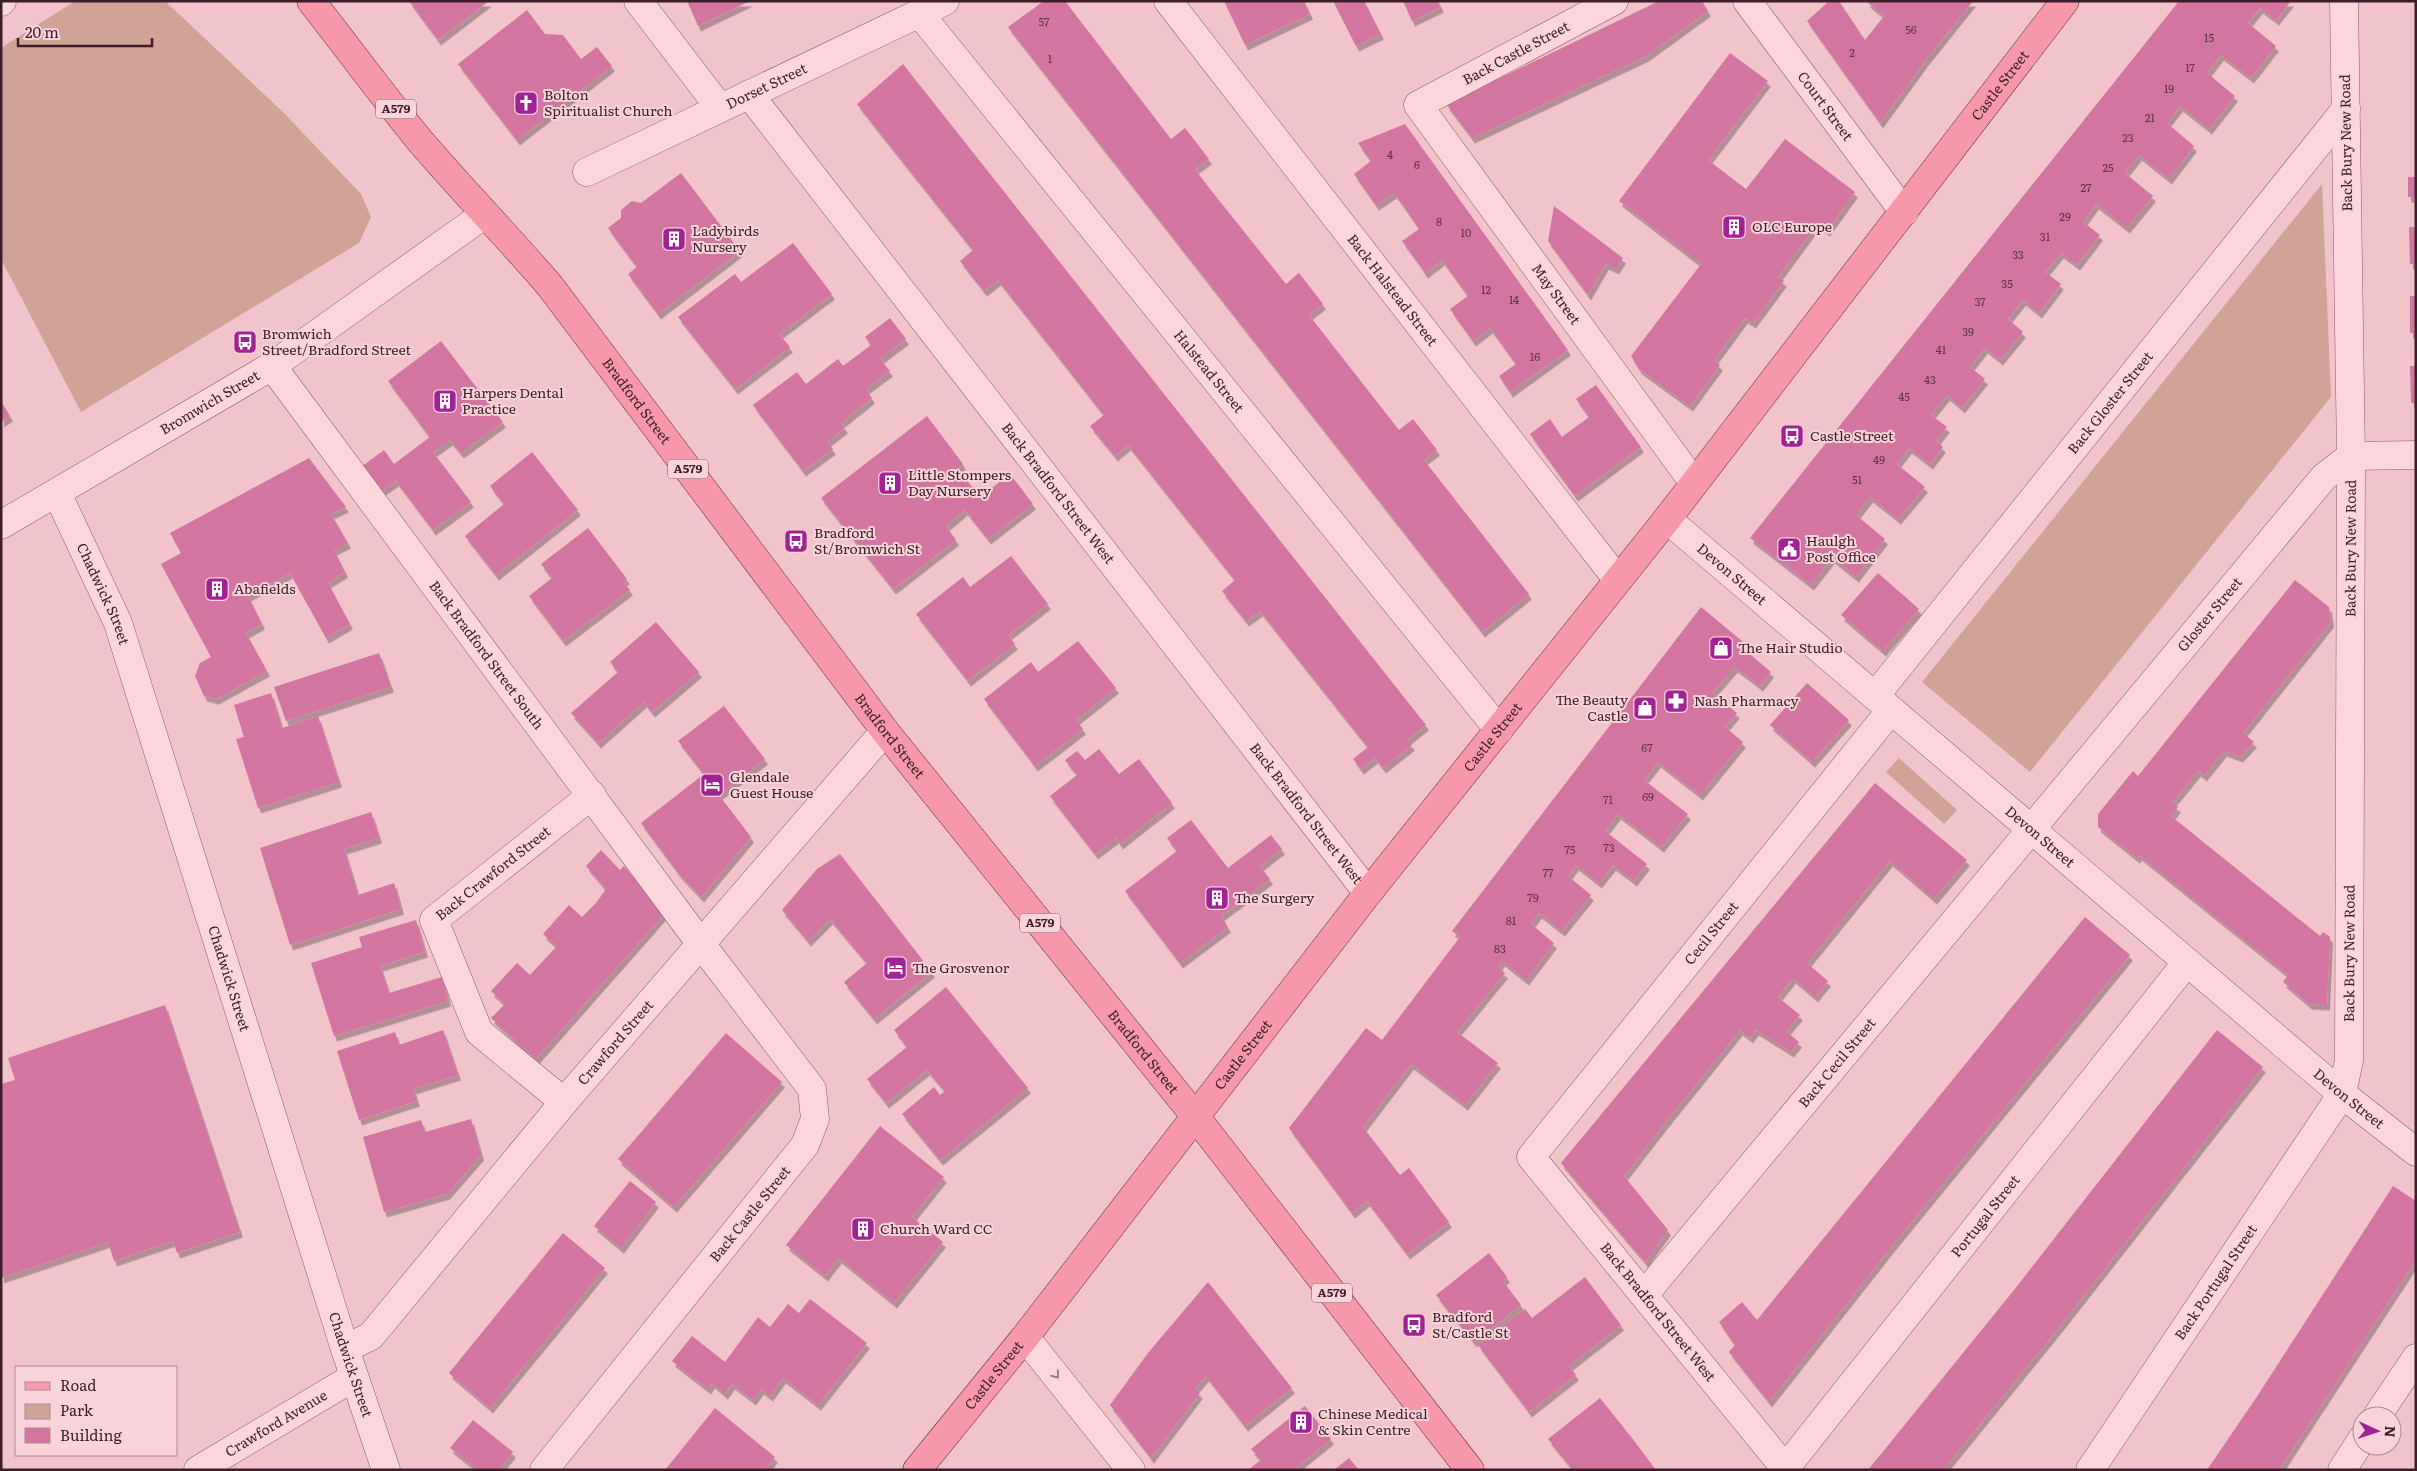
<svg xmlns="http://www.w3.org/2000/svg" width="2417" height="1471" viewBox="0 0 2417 1471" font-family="Literata,serif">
  <defs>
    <filter id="shadow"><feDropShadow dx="3" dy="5.5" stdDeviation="0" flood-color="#0004"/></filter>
  </defs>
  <rect width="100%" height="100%" fill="#f1c3cb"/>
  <path fill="#d0a396" d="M75,1h90l118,111 78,82 10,23 -12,26 -278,169 -80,-153v-211z
    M2322,184l9,213 -301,375 -108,-90z
    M1899,758l58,52 -13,14 -58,-52z"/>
  <path fill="#d276a1" filter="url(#shadow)" d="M409,1h80l-51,39z
    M687,1h63l-52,25z
    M1044,1h21l106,138 14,-11 24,31 -14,10 11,15 80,100 13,-11 24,31 -14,11 90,115 14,-11 24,31 -13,10 105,134 -47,38 -474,-605z
    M1224,1h80l6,13 -65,31z
    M1333,1h31l17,33 -25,12z
    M1403,1h35l3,6 -29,14z
    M1659,1h43l6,10 -62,45 -174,82 -26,-34z
    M1829,1h10l26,39 19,-24 -18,-15h107l-48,60 -45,62 -73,-102z
    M2179,1h112l-15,19 -16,-12 -12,15 28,23 -25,32 -30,-23 -14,18 28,23 -26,33 -29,-23 -13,17 27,23 -25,33 -30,-24 -14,18 28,23 -26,32 -31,-24 -13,18 17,13 -12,16 -11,14 -16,-12 -16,19 16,12 -22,29 -16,-13 -8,10 -7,9 15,13 -23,28 -15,-12 -8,10 -7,9 15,12 -23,29 -15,-13 -16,20 16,12 -11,14 7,6 -13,17 -21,-16 -12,16 28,23 -27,32 -28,-22 -14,18 29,24 -29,38 -24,-19 -21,27 -61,-47z
    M527,10l18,24 18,1 18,24 16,-12 15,19 -95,74 -59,-76z
    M1730,53l38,28 -60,79 38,29 39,-50 70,53 -28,39 -10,-7 -39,53 6,4 -31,42 -8,-5 -31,42 6,5 -30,41 -51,-37 -8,-13 70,-92 -82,-63z
    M903,64l523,661 -19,15 5,5 -29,23 -8,-10 -14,11 -8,-10 15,-12 -28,-35 -80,-101 -14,10 -24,-30 13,-11 -107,-135 -13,11 -25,-30 14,-11 -106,-135 -14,11 -24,-30 13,-11 -116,-146z
    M1405,124l163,226 -58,42 -11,-16 17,-12 -26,-36 -17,13 -23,-32 18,-13 -26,-36 -17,13 -11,-16 -12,-16 17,-12 -12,-18 -13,-18 -18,12 -22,-31 17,-13 -13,-18z
    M681,173l59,78 -82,63 -30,-40 9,-7 -29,-39 13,-10v-8l11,-9 9,2z
    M2408,177h8v20h-8z
    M1554,206l69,52 -7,11 -10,-5 -18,31 -40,-54z
    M2409,227h7v37h-6z
    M793,243l39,51 -53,40 11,13 -55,42 -57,-72 57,-43 6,8z
    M2410,296h6v37h-6z
    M890,318l16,21 -26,20 10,12 -24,18 6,9 -31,25 4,5 -18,14 6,7 -30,22 -50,-66 44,-33 9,12 32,-25 5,7 28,-21 -6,-8z
    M441,341l62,81 -42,31 -11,-13 -17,12 38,50 -38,28 -37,-49 -16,11 -19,-25 23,-17 10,14 36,-27 -42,-56z
    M2410,366h6v37h-5z
    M1596,385l45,62 -66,49 -45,-62 20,-15 12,18 27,-20 -13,-18z
    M1,401l9,15 -9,6z
    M927,416l36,48 -5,5 22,28 30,-23 23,30 -45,35 -23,-29 -19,16 10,14 -63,49 -72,-91z
    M532,452l46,58 -82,65 -31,-39 39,-32 -14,-18z
    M309,458l37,49 -15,7 17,29 -14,7 11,22 -17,11 22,41 -24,14 -36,-65 -42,23 14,28 -16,9 21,38 -51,28 -12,-3 -9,-20 5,-13 11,-6 -50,-93 20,-11 -11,-20z
    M588,528l39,51 -4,2 7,9 -67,51 -34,-45 23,-18 -11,-14z
    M1011,556l37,48 -40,31 7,9 -47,37 -52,-67 47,-37 7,10z
    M1878,573l41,36 -36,42 -42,-36z
    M2295,580l34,27 2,15 -88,111 11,9 -14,15 -16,-6 -20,25 -6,-5 -26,32 6,4 -7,9 149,120 3,-4 7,5 -3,68 -18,-1 -26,-22 5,-7 -149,-120 -2,3 -39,-31v-13l35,-43 5,5z
    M1701,607l47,39 -3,4 26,22 -11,14 -25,-19 -23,26 25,20 -12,14 18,15 -43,53 -42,-33 -14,18 44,34 -27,33 -43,-33 -13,17 42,33 -13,17 -21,-16 -14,18 -23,-18 -8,11 23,19 -29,36 -23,-18 -8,11 23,19 -28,37 -24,-19 -4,6 7,6 -48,59 41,31 -33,42 -54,-41 -48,63 37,48 9,-7 40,54 -42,32 -40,-53 -15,12 -63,-85 77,-100 16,12 78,-103 -8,-6z
    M656,622l43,50 -47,40 -8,-10 -46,41 -27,-30 47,-41 -8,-10z
    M1078,641l38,47 -40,32 7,9 -48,37 -51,-67 47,-37 7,10z
    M379,653l12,34 -105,34 -12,-34z
    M1807,683l42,37 -37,42 -42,-37z
    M271,693l11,35 36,-12 21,66 -81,26 -22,-69 8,-2 -10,-32z
    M724,706l41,53 -46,36 32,42 -50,60 -22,-23 -38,-51 63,-49 -26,-33z
    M1099,749l20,25 20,-15 33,44 -52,41 -4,-6 -21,16 -45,-58 27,-21 -12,-15 12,-9 8,9z
    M1875,783l92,77 -33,39 -44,-38 -83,102 21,18 -13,16 -22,-19 -15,19 22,18 -14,16 13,11 -8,10 -35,-22 -6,8 -10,-8 -75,93 -41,53 44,54 -23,32 -84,-99z
    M371,812l8,26 -35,11 14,46 36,-12 7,26 -111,36 -30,-97z
    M1191,820l37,48 43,-33 11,14 -22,17 10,13 -49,37 7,11 -48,36 -55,-72 52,-40 -10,-13z
    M601,850l19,20 4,-4 40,48 -128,145 -45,-41 14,-14 -14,-13 26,-28 13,12 27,-29 -14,-12 26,-29 13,12 14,-14 10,-14 -20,-23z
    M840,854l92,118 -58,47 -30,-37 23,-19 -16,-19 -21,-25 -22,22 -26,-31 35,-41z
    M2085,917l45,38 -234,286 -127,161 -40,-50 6,-7 -16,-23 23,-20 15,18z
    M416,920l9,32 -45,14 9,27 53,-16 6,24 -114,35 -23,-73 51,-16 -3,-10z
    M946,987l82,101 -88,72 -38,-46 32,-27 6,8 5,-4 -18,-21 -41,33 -19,-24 40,-32 -13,-17z
    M165,1005l75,227 -63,21 -4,-12 -59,20 -6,-19 -107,36v-194l14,-4 -7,-22z
    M443,1030l15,45 -45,14 4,12 -58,19 -22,-69 58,-19 4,13z
    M2217,1030l46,37 -203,259 -117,144h-75l146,-180z
    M726,1033l56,49 -108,125 -56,-48z
    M471,1119l10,36 -34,39 -63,18 -21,-75 58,-17 4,12z
    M880,1126l64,51 -32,40 31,25 -49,61 -55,-45 -14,18 -39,-31z
    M630,1181l26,21 -35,46 -27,-22z
    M2393,1186l23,15v59l-109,167 -28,43h-72l51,-75z
    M563,1233l42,35 -115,140 -41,-35z
    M1489,1253l18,24 -4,4 18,24 -47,37 -38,-47z
    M1585,1277l36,48 -52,41 7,9 -47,37 -51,-67 47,-36 7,9z
    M1208,1282l84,106 -47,38 -39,-50 -11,13 5,4 -49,65 -41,-53 38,-52z
    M810,1299l57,44 -49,62 -35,-27 -13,18 -9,-7 -8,11 -21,-16 -7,10 -13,-11 -4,6 -36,-28 20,-25 33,26 33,-45 12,10 18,-23 11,9z
    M1600,1398l32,40 24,32h-83l-25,-31z
    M1305,1406l26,33 -38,31h-45l13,-10 -10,-11z
    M715,1408l60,49 -10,13h-100z
    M473,1420l40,32 -14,18h-21l-28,-22z
    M1349,1458l10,12h-25z"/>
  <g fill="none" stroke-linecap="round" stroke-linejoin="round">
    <g stroke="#8d586b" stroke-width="29">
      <g id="minor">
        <path d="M638,1l82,107"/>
        <path id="s1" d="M1168,1l449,578"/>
        <path id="s2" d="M1614,1l-196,104 276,378"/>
        <path id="s3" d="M1747,1l157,211"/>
        <path d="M1,2l1,-1"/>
        <path id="s4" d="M919,13l580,717"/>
        <path id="s5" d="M749,94l619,799"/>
        <path id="s6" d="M587,172l358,-171"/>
        <path id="s7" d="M272,366l429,578 111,145 3,30 -10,26 -261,325"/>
        <path id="s8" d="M57,493l61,130 227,726 41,121"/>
        <path id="s9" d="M1667,519l675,575 74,58"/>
        <path id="s10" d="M1,525l271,-159 213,-152"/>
        <path id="s11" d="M1875,696l471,-587"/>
        <path id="s12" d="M564,1102l-85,-70 -45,-112 158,-125"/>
        <path id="s13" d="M1644,1295l680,-818 27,-21 65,-1"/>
        <path d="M1025,1337l106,133"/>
        <path id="s14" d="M345,1349l26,-13 193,-234 321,-371"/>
        <path d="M2377,1416l39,-58"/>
        <path id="s15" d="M1785,1468l-254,-311 360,-447"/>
        <path id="s16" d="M198,1470l156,-93"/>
        <path id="s17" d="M1784,1470l403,-508"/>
        <path id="s18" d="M2090,1470l252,-376 7,-34 2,-604 -7,-455"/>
        <path d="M2342,1470l20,-31"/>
      </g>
    </g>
    <g stroke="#5a2d40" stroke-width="29">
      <g id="major">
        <path id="s19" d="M311,1c37,47 72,95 110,141 42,49 87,95 129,144l335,445 310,385 275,354"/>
        <path id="s20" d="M917,1470l108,-133 343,-444 299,-374 398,-518"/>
      </g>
    </g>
    <use href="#minor" stroke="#fbd7dd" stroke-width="28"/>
    <use href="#major" stroke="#f798ab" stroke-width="28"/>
  </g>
  <defs><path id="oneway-chevron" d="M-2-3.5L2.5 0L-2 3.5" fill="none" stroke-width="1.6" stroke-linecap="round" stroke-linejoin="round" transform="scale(1.25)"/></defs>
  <use stroke="#9c7a83" href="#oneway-chevron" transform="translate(1056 1375) rotate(52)"/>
  <defs>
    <g id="church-square" transform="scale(1.25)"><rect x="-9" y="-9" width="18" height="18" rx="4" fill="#a02393" stroke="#f8d3d9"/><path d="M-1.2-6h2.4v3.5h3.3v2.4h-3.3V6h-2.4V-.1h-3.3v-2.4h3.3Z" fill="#fff"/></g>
    <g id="building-square" transform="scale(1.25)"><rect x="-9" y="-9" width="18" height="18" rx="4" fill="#a02393" stroke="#f8d3d9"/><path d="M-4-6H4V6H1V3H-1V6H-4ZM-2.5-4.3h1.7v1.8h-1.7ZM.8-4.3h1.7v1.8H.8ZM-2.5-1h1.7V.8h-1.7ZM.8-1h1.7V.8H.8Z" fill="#fff"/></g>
    <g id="bus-square" transform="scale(1.25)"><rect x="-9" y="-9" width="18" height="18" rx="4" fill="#a02393" stroke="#f8d3d9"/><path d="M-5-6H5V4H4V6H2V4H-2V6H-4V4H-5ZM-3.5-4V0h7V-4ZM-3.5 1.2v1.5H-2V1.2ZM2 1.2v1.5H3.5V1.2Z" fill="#fff"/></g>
    <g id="civic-square" transform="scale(1.25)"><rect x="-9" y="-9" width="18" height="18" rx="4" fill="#a02393" stroke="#f8d3d9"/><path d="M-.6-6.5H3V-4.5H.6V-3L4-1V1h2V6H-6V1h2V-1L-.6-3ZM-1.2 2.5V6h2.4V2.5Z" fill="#fff"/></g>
    <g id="shop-square" transform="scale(1.25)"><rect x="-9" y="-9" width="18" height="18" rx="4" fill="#a02393" stroke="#f8d3d9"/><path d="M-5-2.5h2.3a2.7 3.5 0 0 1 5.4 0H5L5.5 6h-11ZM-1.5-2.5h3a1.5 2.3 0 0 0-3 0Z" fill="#fff"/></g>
    <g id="pharmacy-square" transform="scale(1.25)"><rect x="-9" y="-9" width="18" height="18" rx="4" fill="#a02393" stroke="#f8d3d9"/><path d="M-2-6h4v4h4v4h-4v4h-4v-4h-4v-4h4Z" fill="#fff"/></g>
    <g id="hotel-square" transform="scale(1.25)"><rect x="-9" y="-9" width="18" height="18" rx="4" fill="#a02393" stroke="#f8d3d9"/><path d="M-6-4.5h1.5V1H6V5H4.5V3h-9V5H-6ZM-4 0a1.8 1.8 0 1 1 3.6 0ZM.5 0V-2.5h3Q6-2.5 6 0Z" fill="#fff"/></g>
  </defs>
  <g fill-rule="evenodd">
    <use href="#church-square" x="526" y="103"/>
    <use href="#building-square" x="1734" y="227"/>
    <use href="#building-square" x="674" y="239"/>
    <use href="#bus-square" x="245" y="342"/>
    <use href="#building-square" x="445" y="401"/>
    <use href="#bus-square" x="1792" y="436"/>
    <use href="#building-square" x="890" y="483"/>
    <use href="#bus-square" x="796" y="541"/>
    <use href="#civic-square" x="1789" y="549"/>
    <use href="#building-square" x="217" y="589"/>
    <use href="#shop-square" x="1721" y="648"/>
    <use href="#pharmacy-square" x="1676" y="701"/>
    <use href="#shop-square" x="1645" y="708"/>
    <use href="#hotel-square" x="712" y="785"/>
    <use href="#building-square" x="1217" y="898"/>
    <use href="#hotel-square" x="895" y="968"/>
    <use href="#building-square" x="863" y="1229"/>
    <use href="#bus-square" x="1414" y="1325"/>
    <use href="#building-square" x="1301" y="1422"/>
  </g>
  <g text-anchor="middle" stroke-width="4" stroke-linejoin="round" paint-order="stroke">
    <g font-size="11" fill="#623347">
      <text x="1044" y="26">57</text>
      <text x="1911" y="34">56</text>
      <text x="2209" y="42">15</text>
      <text x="1852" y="57">2</text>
      <text x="1050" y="63">1</text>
      <text x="2190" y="72">17</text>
      <text x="2169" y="93">19</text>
      <text x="2150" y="122">21</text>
      <text x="2128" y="142">23</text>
      <text x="1390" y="159">4</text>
      <text x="1417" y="169">6</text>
      <text x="2108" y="172">25</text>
      <text x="2086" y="192">27</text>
      <text x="2065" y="221">29</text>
      <text x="1439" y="226">8</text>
      <text x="1466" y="237">10</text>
      <text x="2045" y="241">31</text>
      <text x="2018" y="259">33</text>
      <text x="2007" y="288">35</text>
      <text x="1486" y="294">12</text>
      <text x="1514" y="304">14</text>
      <text x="1980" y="306">37</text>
      <text x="1968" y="336">39</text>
      <text x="1941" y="354">41</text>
      <text x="1535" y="361">16</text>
      <text x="1930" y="384">43</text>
      <text x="1904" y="401">45</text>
      <text x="1879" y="464">49</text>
      <text x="1857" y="484">51</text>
      <text x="1647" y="752">67</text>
      <text x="1648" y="801">69</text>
      <text x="1608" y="804">71</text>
      <text x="1609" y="852">73</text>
      <text x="1570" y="854">75</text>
      <text x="1548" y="877">77</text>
      <text x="1533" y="902">79</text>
      <text x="1511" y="925">81</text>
      <text x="1500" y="953">83</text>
    </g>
    <g fill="#f8d3d9" stroke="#74545e" stroke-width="1">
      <rect x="376" y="99.5" width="40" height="19" rx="4"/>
      <rect x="668" y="459.5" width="40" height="19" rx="4"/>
      <rect x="1020" y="913.5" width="40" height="19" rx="4"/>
      <rect x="1312" y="1283.5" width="40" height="19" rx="4"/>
    </g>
    <g font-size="12" font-weight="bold" fill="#3c1d29">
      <text x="396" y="113">A579</text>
      <text x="688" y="473">A579</text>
      <text x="1040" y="927">A579</text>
      <text x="1332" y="1297">A579</text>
    </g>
    <g font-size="14" fill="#3c1d29" stroke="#f8d3d9">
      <text transform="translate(1516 53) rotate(-28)" y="5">Back Castle Street</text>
      <text dy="5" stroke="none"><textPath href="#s6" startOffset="199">Dorset Street</textPath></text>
      <text dy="5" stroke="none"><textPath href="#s20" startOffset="1758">Castle Street</textPath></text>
      <text dy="5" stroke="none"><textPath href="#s3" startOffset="131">Court Street</textPath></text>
      <text transform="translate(2346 143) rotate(-91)" y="5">Back Bury New Road</text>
      <text dy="5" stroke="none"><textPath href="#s1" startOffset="366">Back Halstead Street</textPath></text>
      <text dy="5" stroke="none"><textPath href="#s2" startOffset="456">May Street</textPath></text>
      <text dy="5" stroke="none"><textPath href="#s4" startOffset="461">Halstead Street</textPath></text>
      <text dy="5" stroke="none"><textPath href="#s19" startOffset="516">Bradford Street</textPath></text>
      <text dy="5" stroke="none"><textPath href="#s10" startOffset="242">Bromwich Street</textPath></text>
      <text dy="5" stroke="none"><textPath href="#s11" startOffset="376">Back Gloster Street</textPath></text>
      <text dy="5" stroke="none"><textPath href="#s5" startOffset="505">Back Bradford Street West</textPath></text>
      <text dy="5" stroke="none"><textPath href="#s18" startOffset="999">Back Bury New Road</textPath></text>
      <text dy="5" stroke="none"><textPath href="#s9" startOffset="85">Devon Street</textPath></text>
      <text dy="5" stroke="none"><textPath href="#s8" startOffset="111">Chadwick Street</textPath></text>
      <text dy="5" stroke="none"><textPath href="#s13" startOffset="885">Gloster Street</textPath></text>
      <text dy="5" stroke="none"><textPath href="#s7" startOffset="360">Back Bradford Street South</textPath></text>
      <text dy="5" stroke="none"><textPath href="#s19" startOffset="936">Bradford Street</textPath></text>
      <text dy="5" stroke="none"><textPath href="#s20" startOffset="932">Castle Street</textPath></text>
      <text dy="5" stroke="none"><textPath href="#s5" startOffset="910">Back Bradford Street West</textPath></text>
      <text dy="5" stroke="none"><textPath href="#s9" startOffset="490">Devon Street</textPath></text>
      <text dy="5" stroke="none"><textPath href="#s12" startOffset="306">Back Crawford Street</textPath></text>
      <text dy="5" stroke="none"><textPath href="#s15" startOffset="689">Cecil Street</textPath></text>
      <text dy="5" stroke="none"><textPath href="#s18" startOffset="594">Back Bury New Road</textPath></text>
      <text dy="5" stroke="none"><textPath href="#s8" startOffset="516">Chadwick Street</textPath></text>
      <text dy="5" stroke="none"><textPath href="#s14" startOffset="411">Crawford Street</textPath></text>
      <text dy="5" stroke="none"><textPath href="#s19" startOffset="1341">Bradford Street</textPath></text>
      <text dy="5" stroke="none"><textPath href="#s20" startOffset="528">Castle Street</textPath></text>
      <text dy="5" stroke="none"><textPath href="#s13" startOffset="302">Back Cecil Street</textPath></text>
      <text dy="5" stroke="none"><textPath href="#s9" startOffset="895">Devon Street</textPath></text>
      <text transform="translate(750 1214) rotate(-51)" y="5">Back Castle Street</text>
      <text dy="5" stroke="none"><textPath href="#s17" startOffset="324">Portugal Street</textPath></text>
      <text dy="5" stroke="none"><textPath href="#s18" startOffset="226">Back Portugal Street</textPath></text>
      <text transform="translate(1658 1312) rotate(51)" y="5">Back Bradford Street West</text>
      <text dy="5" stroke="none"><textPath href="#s8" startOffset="921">Chadwick Street</textPath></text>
      <text dy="5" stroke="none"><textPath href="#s20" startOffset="122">Castle Street</textPath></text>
      <text dy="5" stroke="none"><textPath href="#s16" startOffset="91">Crawford Avenue</textPath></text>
    </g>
    <g font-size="14" fill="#3c1d29" stroke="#f8d3d9" text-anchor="start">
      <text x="544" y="100">Bolton<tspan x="544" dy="16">Spiritualist Church</tspan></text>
      <text x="1752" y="232">OLC Europe</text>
      <text x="692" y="236">Ladybirds<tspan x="692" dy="16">Nursery</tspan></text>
      <text x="262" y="339">Bromwich<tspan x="262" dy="16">Street/Bradford Street</tspan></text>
      <text x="462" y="398">Harpers Dental<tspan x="462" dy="16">Practice</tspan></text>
      <text x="1810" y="441">Castle Street</text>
      <text x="908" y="480">Little Stompers<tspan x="908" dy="16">Day Nursery</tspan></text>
      <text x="814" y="538">Bradford<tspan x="814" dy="16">St/Bromwich St</tspan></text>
      <text x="1806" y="546">Haulgh<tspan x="1806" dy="16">Post Office</tspan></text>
      <text x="234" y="594">Abafields</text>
      <text x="1738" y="653">The Hair Studio</text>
      <text x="1628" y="705" text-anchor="end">The Beauty<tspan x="1628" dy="16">Castle</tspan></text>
      <text x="1694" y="706">Nash Pharmacy</text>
      <text x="730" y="782">Glendale<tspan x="730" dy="16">Guest House</tspan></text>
      <text x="1234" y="903">The Surgery</text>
      <text x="912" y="973">The Grosvenor</text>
      <text x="880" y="1234">Church Ward CC</text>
      <text x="1432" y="1322">Bradford<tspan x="1432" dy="16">St/Castle St</tspan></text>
      <text x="1318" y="1419">Chinese Medical<tspan x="1318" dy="16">&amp; Skin Centre</tspan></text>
    </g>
  </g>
  <rect width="2417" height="1471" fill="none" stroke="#3c1d29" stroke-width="5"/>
  <rect x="15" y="1366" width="162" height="90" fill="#f8d3d9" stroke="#ad8a93"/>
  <rect x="25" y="1382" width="25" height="8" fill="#f798ab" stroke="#ad8a93"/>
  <text x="60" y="1391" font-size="15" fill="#3c1d29">Road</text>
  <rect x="25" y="1404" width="25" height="15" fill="#d0a396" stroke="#ad8a93"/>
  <text x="60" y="1416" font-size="15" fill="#3c1d29">Park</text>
  <rect x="25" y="1428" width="25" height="15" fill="#d276a1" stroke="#ad8a93"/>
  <text x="60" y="1441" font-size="15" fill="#3c1d29">Building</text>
  <g transform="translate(2377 1431) rotate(93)"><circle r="24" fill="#f8d3d9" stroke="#ad8a93"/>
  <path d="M0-4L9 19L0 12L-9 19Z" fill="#a02393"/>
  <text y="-8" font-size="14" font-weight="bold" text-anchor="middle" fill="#3c1d29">N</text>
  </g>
  <path d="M18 38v8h134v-8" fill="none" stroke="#3c1d29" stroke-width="2.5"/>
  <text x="25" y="38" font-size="15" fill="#3c1d29" stroke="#f8d3d9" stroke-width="4" paint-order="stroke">20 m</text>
</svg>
